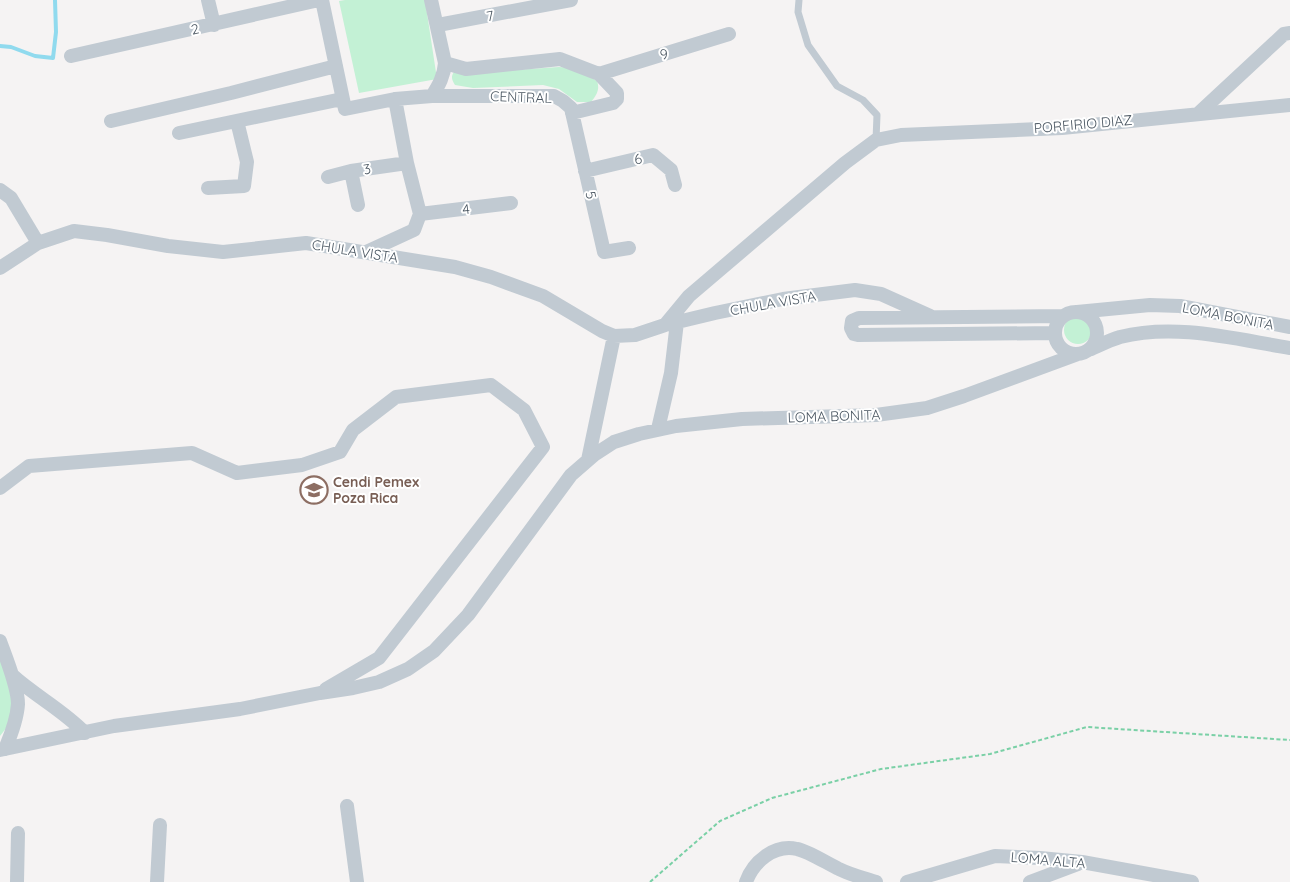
<svg xmlns="http://www.w3.org/2000/svg" width="1290" height="882" viewBox="0 0 1290 882" font-family="Quicksand,sans-serif">
  <rect width="100%" height="100%" fill="#f5f3f3"/>
  <path fill="#c3f1d5" d="M345,0h80l12,79 -78,14 -20,-92z
    M559,67l14,1 24,13c3,8 0,14 -6,21h-14l-18,-13 -16,-4 -70,3 -18,-3c-3,-5 -5,-9 0,-14l32,1z
    M1064 330a14 14 0 1 1 28 0a14 14 0 1 1-28 0Z
    M0,657l16,39 -9,31 -7,9z"/>
  <g fill="none" stroke-linecap="round" stroke-linejoin="round">
    <path stroke="#90daee" stroke-width="4" d="M0,46l11,1 24,9 18,2 3,-26 -1,-32"/>
    <path stroke="#7ad0a6" stroke-width="2" stroke-dasharray="4 2.5" stroke-linecap="butt" d="M650,882l70,-61 52,-23 109,-29 109,-15 97,-27 203,13"/>
    <path stroke="#c1cad2" stroke-width="7" d="M799,0l-1,12 10,33 29,41 26,14 14,15 -1,25"/>
    <path stroke="#c1cad2" stroke-width="14" d="M208,0l6,25
      M322,0l23,109 50,-10 37,-3h122l9,5 8,7 33,144 25,-4
      M431,0l14,63c-1,13 -6,22 -13,33
      M438,25l133,-25
      M71,56l248,-56
      M445,63l21,6 94,-10 39,15 18,19v6l-4,4 -41,10
      M599,74l130,-40
      M1199,113l85,-79 6,-1
      M111,121l120,-28 105,-27
      M179,133l163,-34
      M351,171l7,34
      M585,171l68,-16 18,15 4,15
      M328,177l23,-6 56,-8
      M208,188l36,-2 3,-24 -10,-41
      M0,190l11,8 27,45
      M420,214l91,-11
      M366,252l48,-22 6,-16 -13,-51 -12,-64
      M0,268l38,-25 36,-12 33,4 61,11 55,6 83,-9 149,24 36,10 52,19 59,35 12,5 21,-1 30,-10 50,-12 68,-14 72,-9 26,4 49,22
      M1055 333a21 21 0 1 1 42 0a21 21 0 1 1-42 0Z
      M1077,312l73,-7 30,1 110,21
      M665,325l24,-29 156,-133 31,-23 25,-5 161,-7 228,-23
      M1054,333l-196,2 -4,-1 -3,-6 1,-7 7,-3 204,-2
      M1091,349c9,-4 19,-9 29,-12 56,-14 114,2 170,11
      M658,429l13,-56 6,-51
      M588,460l26,-124
      M0,488l29,-22 163,-13 45,20 65,-8 38,-13 13,-22 43,-33 95,-12 33,25 19,37 -164,211 -53,31
      M0,641c6,17 18,46 18,63 -1,16 -7,31 -13,45
      M12,675c23,21 51,35 73,58
      M0,750l114,-24 126,-17 80,-16 33,-5 26,-6 29,-13 26,-18 34,-36 103,-140 23,-20 20,-13 25,-8 37,-8 66,-7 134,-4 51,-7 37,-12 114,-42
      M347,806l10,76
      M17,882l1,-49
      M157,882l3,-57
      M746,882c7,-20 28,-38 51,-33 11,2 31,15 42,20 12,6 25,9 37,13
      M907,882l88,-26 45,2 42,4 110,20
      M1030,882l48,-18"/>
  </g>
  <defs>
    <g id="school-ring" transform="scale(1.4375)"><circle r="9.5" fill="#fff" stroke="#8d6e63" stroke-width="1.5"/><path d="M0-5L7-2L0 1L-7-2ZM-4 1L0 2.5L4 1V4Q0 6-4 4Z" fill="#8d6e63"/></g>
  </defs>
  <g fill-rule="evenodd">
    <use href="#school-ring" x="314" y="490"/>
  </g>
  <g text-anchor="middle" stroke-width="4" stroke-linejoin="round" paint-order="stroke">
    <g font-size="14" fill="#4a5661" stroke="#fff">
      <text transform="translate(490 16) rotate(-11)" y="5">7</text>
      <text transform="translate(195 29) rotate(-12)" y="5">2</text>
      <text transform="translate(664 54) rotate(-17)" y="5">9</text>
      <text transform="translate(521 97) rotate(2)" y="5">CENTRAL</text>
      <text transform="translate(1083 124) rotate(-5)" y="5">PORFIRIO DIAZ</text>
      <text transform="translate(638 159) rotate(-14)" y="5">6</text>
      <text transform="translate(367 169) rotate(-9)" y="5">3</text>
      <text transform="translate(591 195) rotate(77)" y="5">5</text>
      <text transform="translate(466 209) rotate(-7)" y="5">4</text>
      <text transform="translate(355 251) rotate(9)" y="5">CHULA VISTA</text>
      <text transform="translate(773 303) rotate(-10)" y="5">CHULA VISTA</text>
      <text transform="translate(1228 316) rotate(11)" y="5">LOMA BONITA</text>
      <text transform="translate(834 416) rotate(-2)" y="5">LOMA BONITA</text>
      <text transform="translate(1048 860) rotate(5)" y="5">LOMA ALTA</text>
    </g>
    <g font-size="14" font-weight="bold" fill="#785e54" stroke="#fff" text-anchor="start">
      <text x="333" y="487">Cendi Pemex<tspan x="333" dy="16">Poza Rica</tspan></text>
    </g>
  </g>
</svg>
